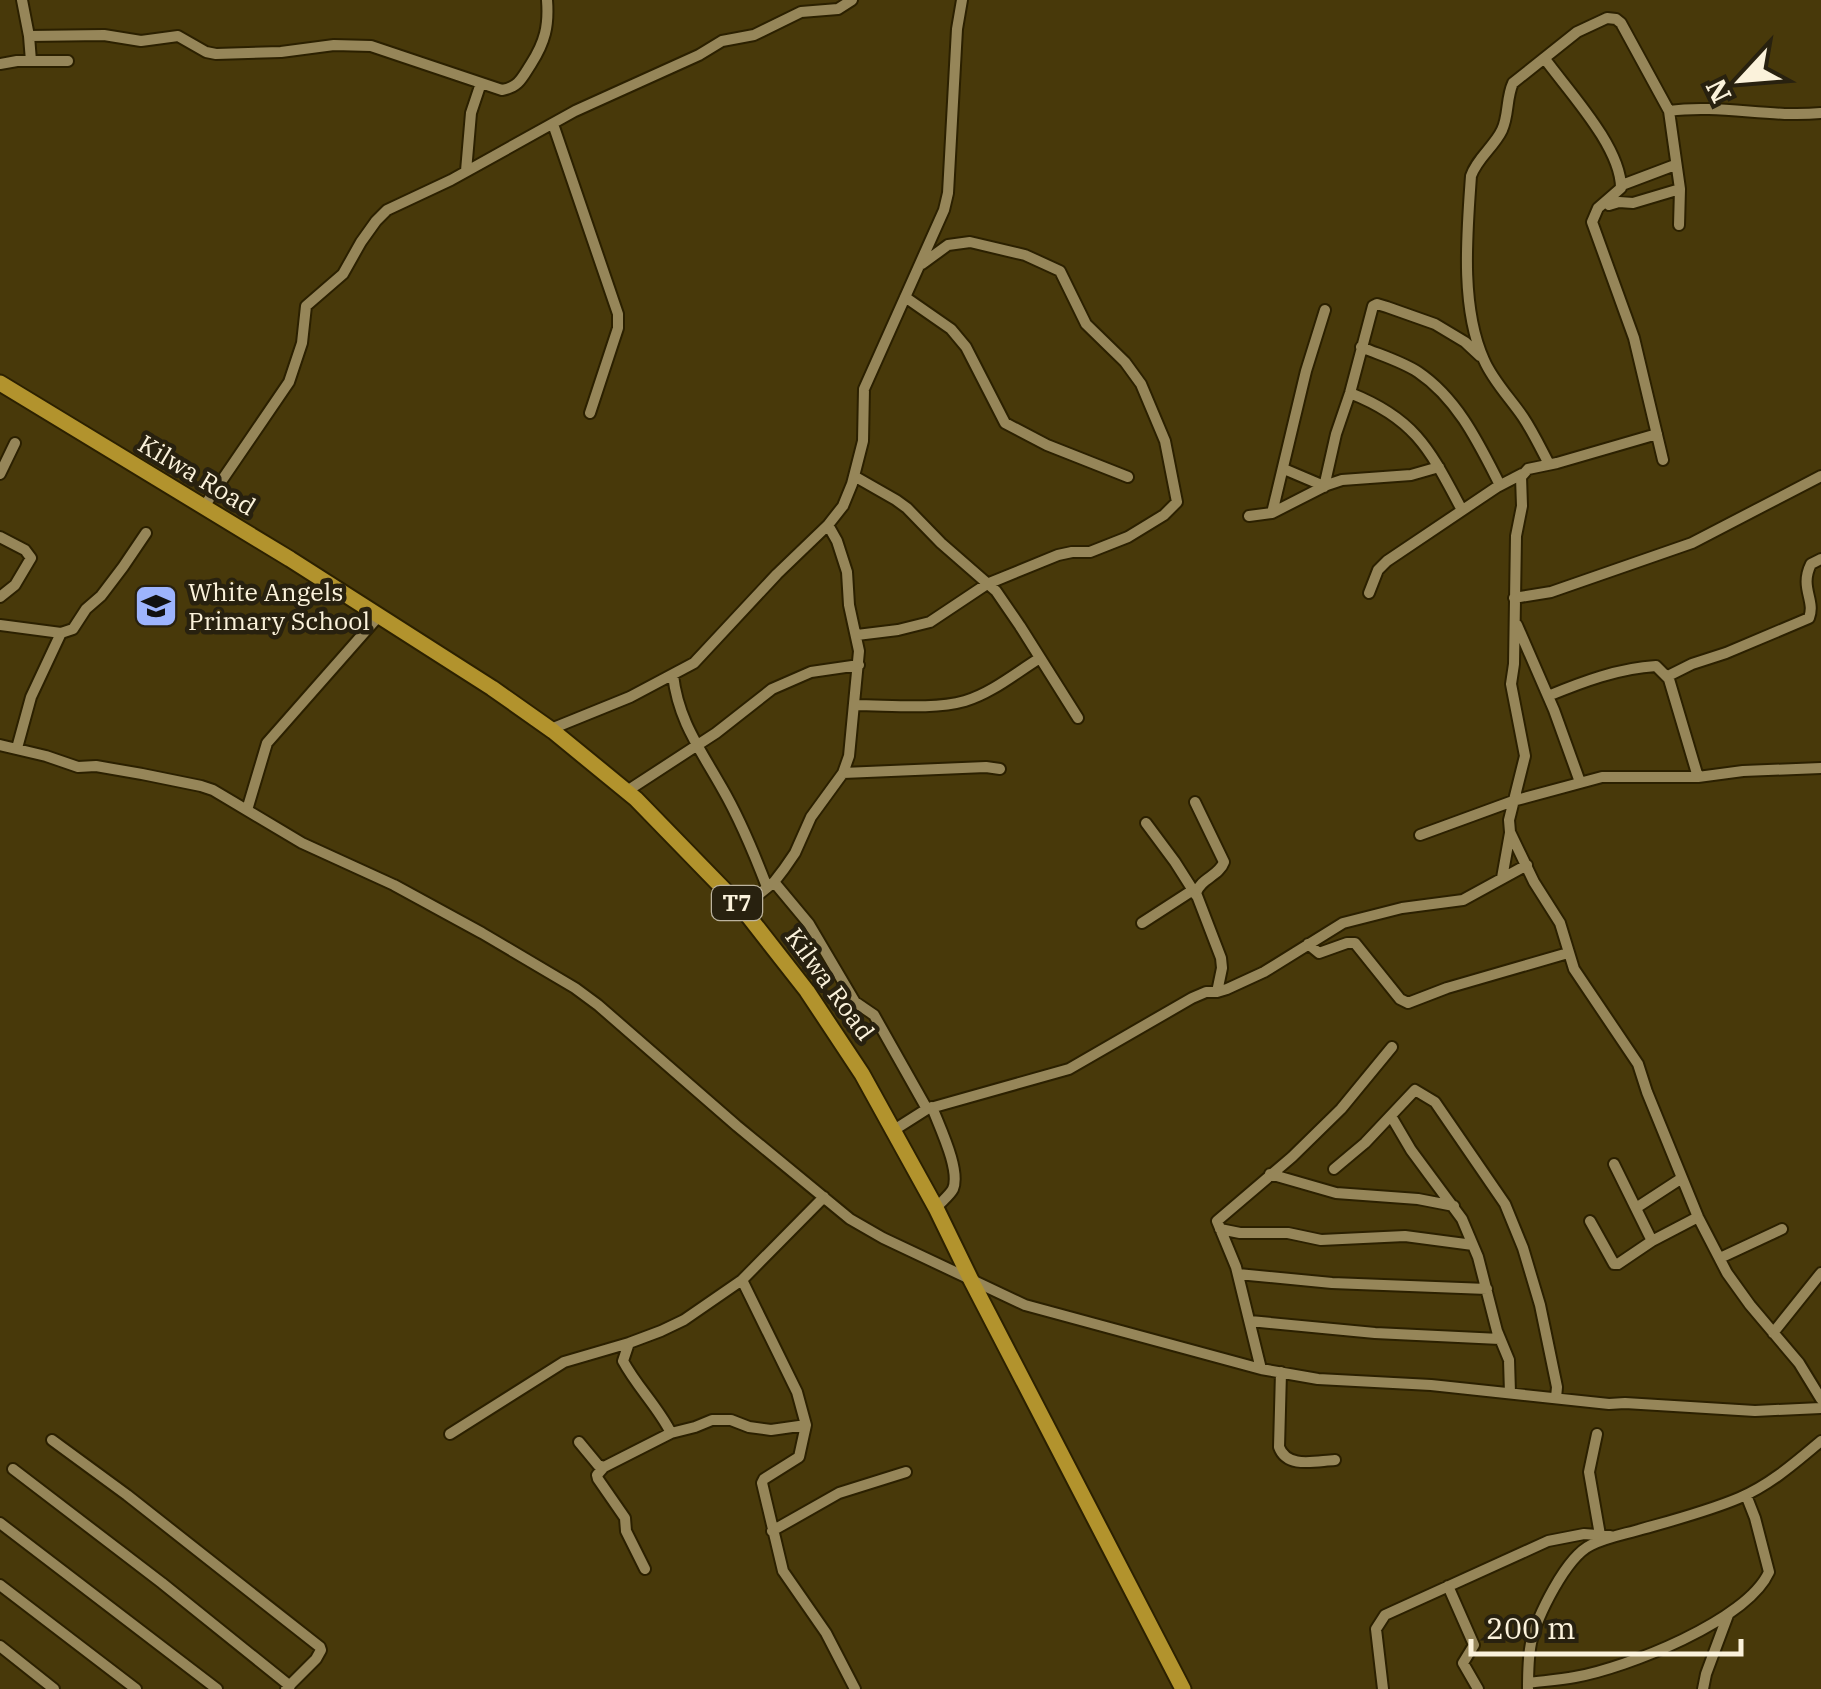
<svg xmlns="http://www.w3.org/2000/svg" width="1821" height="1689" viewBox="0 0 1821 1689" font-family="'IBM Plex Serif',serif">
  <rect width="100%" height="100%" fill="#48390a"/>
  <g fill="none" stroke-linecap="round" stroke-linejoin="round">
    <g stroke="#2b2000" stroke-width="14">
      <path id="minor" d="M22,0l7,36 2,25
        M29,36l75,-1 37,6 37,-5 28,16 10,2 65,-2 53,-7 37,1 131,44c17,-3 20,-12 29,-26 14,-22 18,-38 16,-64
        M1545,59c24,33 76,88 76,129l-23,20 -6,14 42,116 29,122
        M0,64l17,-3h51
        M1669,111c51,-7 101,7 152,2
        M553,124l65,190v14l-28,85
        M466,171l5,-58 10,-30
        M1622,185l53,-20
        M1609,205l10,-3 14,1 47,-14
        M905,297l46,32 15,18 39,76 42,22 81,32
        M1361,347c19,8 40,14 57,25 40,27 61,72 82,113
        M1350,393c66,26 80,57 112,117
        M1657,434l-100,29 -29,6 -7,8 1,29 -6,30 -2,128 -3,20 14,72 -16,64 1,12 24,50 26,41 14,46 64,95 9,28 51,125 29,56 23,32 49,58 22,36
        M1549,464c-8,-15 -16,-32 -26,-47 -13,-19 -30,-36 -39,-57 -24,-53 -17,-127 -13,-184 6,-18 23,-29 31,-46 7,-15 4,-32 11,-47l64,-51 30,-14 9,1 5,4 48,88 11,78 -1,36
        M1284,469l40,17
        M0,474l15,-31
        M854,476l42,24 11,8 34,35 55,48 24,35 58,92
        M1324,487l12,-53 14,-41 23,-87 4,-2 10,3 48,17 30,18 15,14
        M203,508l86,-126 13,-39 4,-37 37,-32 18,-32 15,-21 11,-11 64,-30 124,-69 124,-56 23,-14 32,-6 47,-23 37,-3 14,-9
        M1272,513l34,-142 19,-61
        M1249,516l23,-3 55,-28 15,-5 69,-5 28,-8
        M0,537l25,13 6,8 -16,27 -15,12
        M1369,593l9,-23 9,-9 110,-74 25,-13
        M1514,598l37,-6 141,-49 129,-67
        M0,625l61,8 12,-4 13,-20 15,-13 22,-29 23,-34
        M1517,625l37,85 26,72
        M857,635l41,-5 32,-8 57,-38 71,-29 14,-3h18l38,-15 36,-22 13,-13 -12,-61 -24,-57 -16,-22 -39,-38 -26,-53 -35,-16 -55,-13 -22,3 -26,19
        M673,675c5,45 27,74 49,113 18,31 32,65 45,99
        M1548,696c34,-14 71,-28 108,-30l12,12
        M855,705c34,0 78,5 110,-4 27,-8 52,-29 75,-43
        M553,731l3,-4 74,-30 64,-34 83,-89 51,-49 15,-19 9,-22 11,-43 1,-52 80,-179 4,-17 9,-164 5,-29
        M0,745l46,11 32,11 18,-1 46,8 59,12 12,4 89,53 92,42 88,48 93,55 23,17 139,121 113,93 33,19 142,67 236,64 57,10 113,6 178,19 16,-1 130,8 66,-3
        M17,748l14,-51 30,-64
        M843,773l143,-6 14,2
        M1698,777l-30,-101 24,-12 34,-11 83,-35c7,-18 -10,-30 2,-54l10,-5
        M627,791l89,-58 56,-44 39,-17 48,-7
        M1195,802l29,60c-5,14 -23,16 -28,31l25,65 1,10 -5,24
        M247,810l20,-67 111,-126
        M1146,823l29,39 21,33
        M1420,835l93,-34 89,-24h96l45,-6 78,-3
        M1502,878l8,-45
        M774,882l35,42 46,78 19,13 53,94
        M742,908l32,-26 10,-13 11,-16 16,-36 32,-44 6,-17 10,-105 -10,-46 -2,-33 -10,-31 -9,-16
        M1142,923l51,-33
        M1308,944l11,9 28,-10h8l45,56 8,4 39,-15 121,-35
        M932,1107c7,19 29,63 21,82 -3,6 -12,13 -17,19
        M1391,1116l20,34 51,69 16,38 19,74 12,29 1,33
        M894,1130l33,-21 142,-40 123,-71 14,-6h11l10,-3 37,-17 79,-49 59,-15 61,-8 64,-35
        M1614,1164l38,77
        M1334,1169l31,-26 50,-53 20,12 70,102 18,44 17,57 17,82 -1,11
        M1270,1174l66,19 82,6 36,7
        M1636,1208l46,-30
        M1590,1221l24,43h4l34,-23 46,-24
        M1220,1229l20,4h48l33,7 84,-4 68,9
        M1720,1258l62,-29
        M1238,1274l94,9 155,6
        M742,1280l55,112 9,33 -7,32 -35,22 -2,4 21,88 43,62 29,56
        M1250,1321l125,12 125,6
        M1773,1333l48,-60
        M629,1343l-6,18c14,26 35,46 48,72
        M1261,1369l-25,-102 -19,-46 75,-64 49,-48 51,-62
        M1281,1372l-2,75c8,22 36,14 56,13
        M450,1434l114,-72 65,-19 32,-12 23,-11 58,-40 82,-83
        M1597,1434l-8,38 11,63
        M52,1440l75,55 193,152 1,3 -5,9 -30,30
        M579,1442l19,23 6,2 67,-34 24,-6 17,-7h19l18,7 22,3 35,-5
        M604,1467l-7,8 1,4 27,39 1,13 19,38
        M13,1469l149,114 128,103
        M0,1523l217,166
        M772,1531l67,-38 67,-21
        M0,1585l136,104
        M1448,1586l26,59 -11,18 15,26
        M0,1646l54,43
        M1528,1683c15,-2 31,-3 47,-6 51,-9 172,-56 194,-105l-14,-54 -9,-23
        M1383,1689l-7,-60 9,-14 163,-74 36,-7 26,2
        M1528,1689c0,-15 0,-31 3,-46 6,-27 35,-86 60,-98 14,-7 29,-10 44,-14 35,-10 71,-19 104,-33 31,-13 57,-36 82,-57
        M1703,1689l3,-15 22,-59"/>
    </g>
    <g stroke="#2b2000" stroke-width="19">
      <path id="trunk" d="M0,383l290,176 202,129 61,43 83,68 106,109 65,83 55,83 74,134 35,72 212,409"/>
    </g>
    <use href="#minor" stroke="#968659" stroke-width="10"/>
    <use href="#trunk" stroke="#b2932d" stroke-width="15"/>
  </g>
  <defs>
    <g id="school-square" transform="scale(2.25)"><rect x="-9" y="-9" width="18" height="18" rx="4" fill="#9db4fd" stroke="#28210f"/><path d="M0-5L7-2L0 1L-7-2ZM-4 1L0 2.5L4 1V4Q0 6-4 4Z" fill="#111"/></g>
  </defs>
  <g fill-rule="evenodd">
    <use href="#school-square" x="156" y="606"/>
  </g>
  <g text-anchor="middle" stroke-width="9" stroke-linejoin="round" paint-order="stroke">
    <rect fill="#28210f" stroke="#bcb39e" stroke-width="2.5" x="712" y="886" width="50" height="34" rx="8"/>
    <g font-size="22" font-weight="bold" fill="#fbf2db">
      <text x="737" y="911">T7</text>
    </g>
    <g font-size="25" fill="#fbf2db" stroke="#28210f">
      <text transform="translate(197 475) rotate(31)" y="9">Kilwa Road</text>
      <text transform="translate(830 984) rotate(54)" y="9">Kilwa Road</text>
    </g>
    <g font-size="25" fill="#fbf2db" stroke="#28210f" text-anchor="start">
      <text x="188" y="601">White Angels<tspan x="188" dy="29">Primary School</tspan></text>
    </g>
  </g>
  <g transform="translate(1741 80) rotate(244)" stroke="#28210f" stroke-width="8" paint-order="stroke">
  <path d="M0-8L18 38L0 25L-18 38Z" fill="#fbf2db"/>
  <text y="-15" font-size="28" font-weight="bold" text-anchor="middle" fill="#fbf2db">N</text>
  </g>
  <path d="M1471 1639v15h270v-15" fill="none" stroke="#fbf2db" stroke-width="5"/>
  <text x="1486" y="1639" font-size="30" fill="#fbf2db" stroke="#28210f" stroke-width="8" paint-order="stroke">200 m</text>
</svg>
